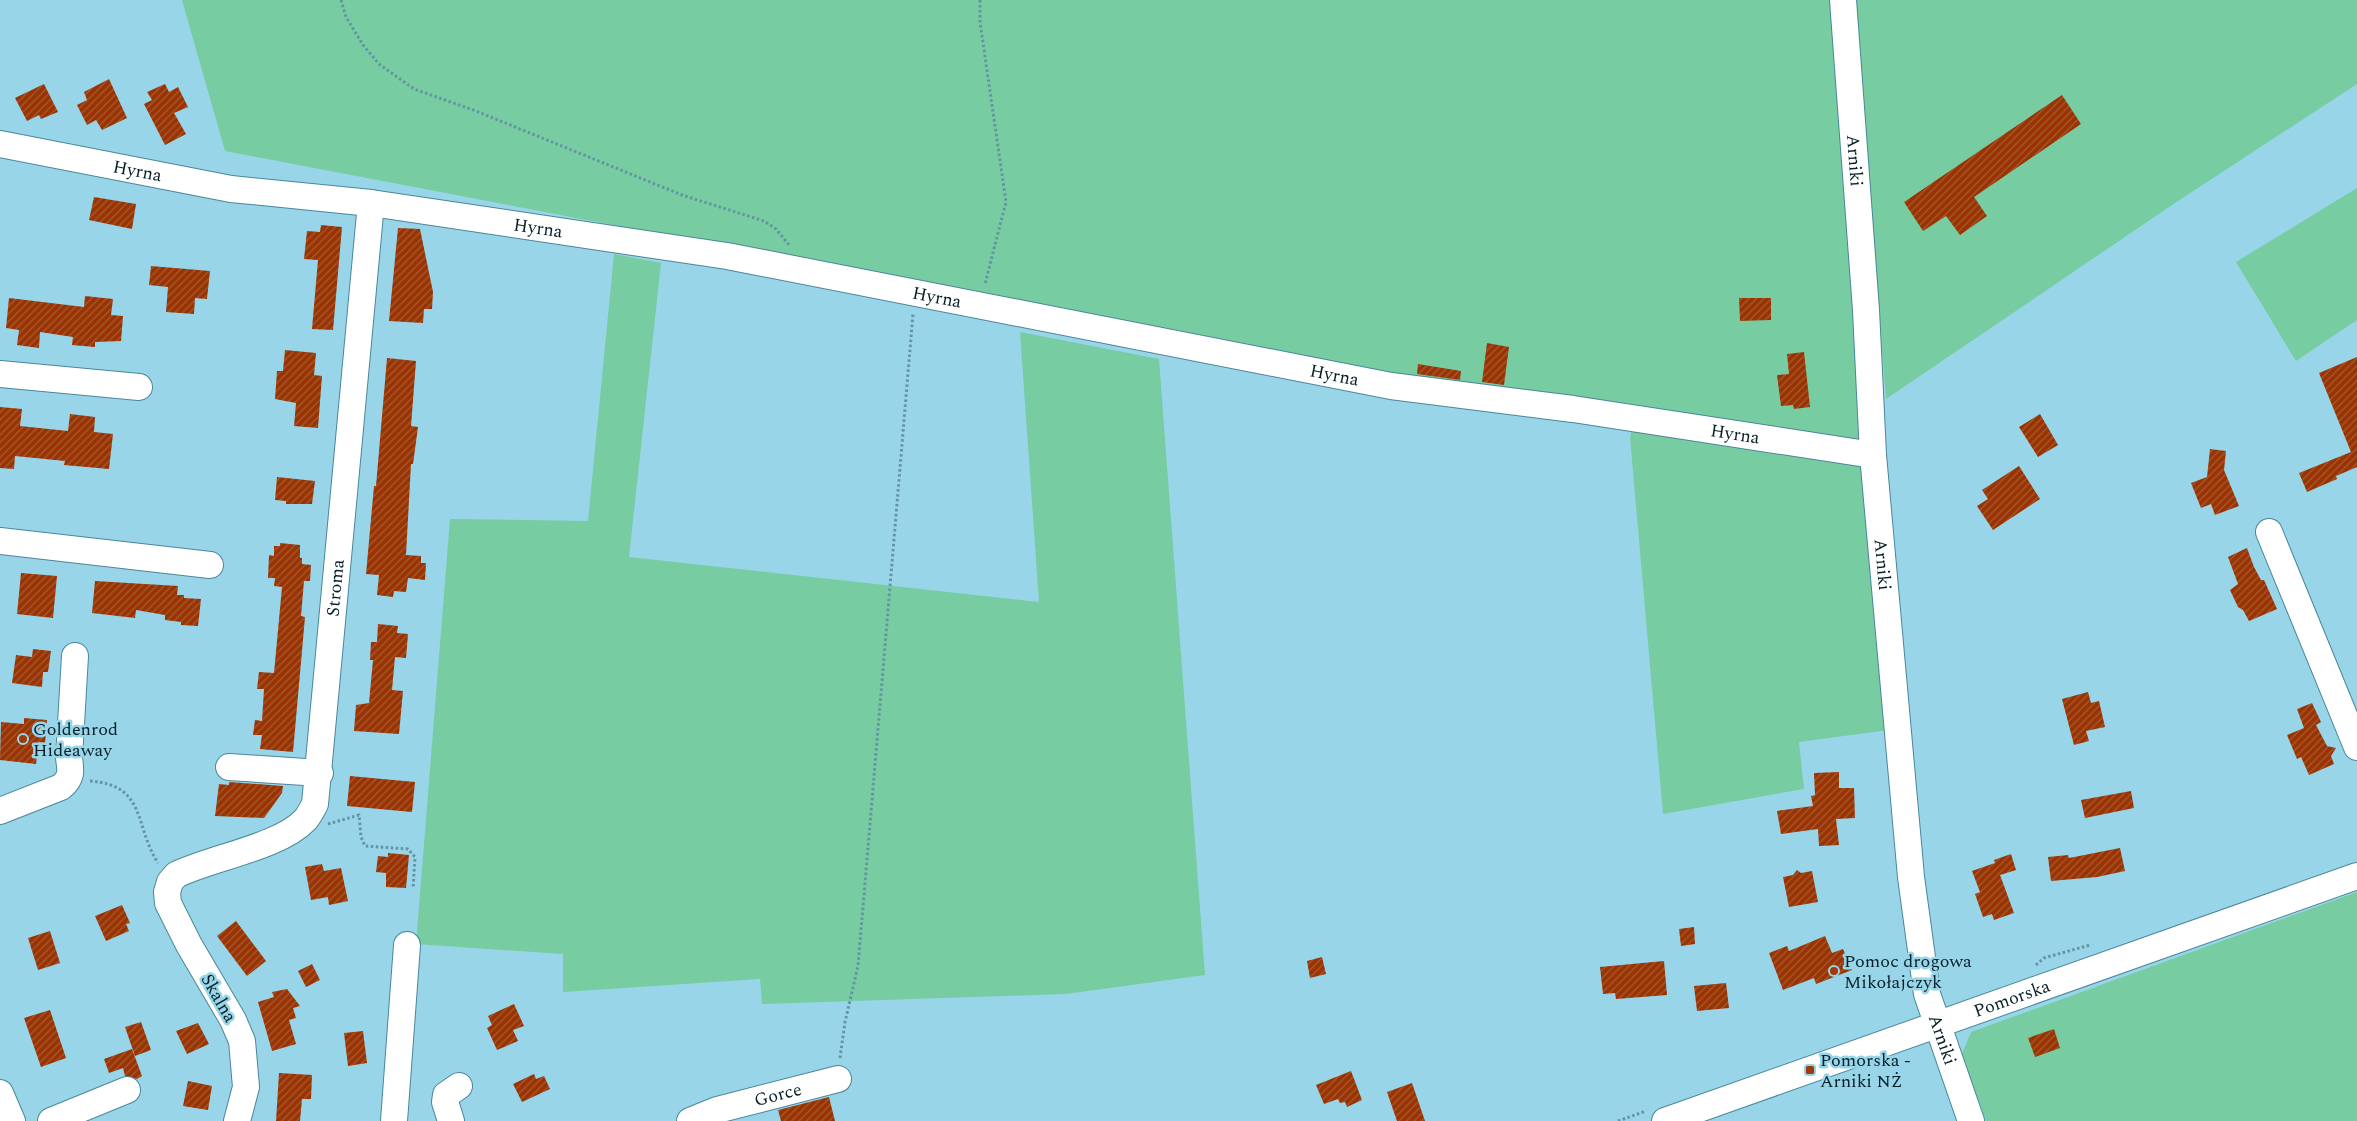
<svg xmlns="http://www.w3.org/2000/svg" width="2357" height="1121" viewBox="0 0 2357 1121" font-family="Spectral,serif">
  <defs>
    <pattern id="building-hatch" width="6" height="6" patternUnits="userSpaceOnUse" patternTransform="scale(1.25)"><rect width="6" height="6" fill="#9a3300"/><path d="M-1 1l2-2M0 6l6-6M5 7l2-2" fill="none" stroke="#a25c39"/></pattern>
  </defs>
  <rect width="100%" height="100%" fill="#98d5e9"/>
  <path fill="#77cda1" d="M182,0h2175v84l-182,119 -289,196 -8,-97 18,427 -97,13 5,47 -141,25 -33,-377 5,-17 -1410,-269z
    M2357,188v132l-61,41 -60,-99z
    M614,254l47,9 -32,294 410,45 -19,-270 139,27 46,616 -139,19 -304,10 -2,-25 -197,13v-38l-147,-10 34,-425 138,2z
    M2357,892v229h-371l-24,-67 9,-22z"/>
  <path fill="url(#building-hatch)" d="M109,79l18,39 -25,12 -6,-10 -9,5 -10,-20 10,-5 -3,-8z
    M44,84l14,28 -17,7 -2,-4 -12,6 -12,-23z
    M165,84l4,8 9,-5 10,20 -14,6 12,21 -21,11 -21,-41 8,-4 -5,-8z
    M2062,95l19,29 -107,73 13,19 -27,19 -14,-19 -23,15 -19,-29z
    M94,197l42,7 -4,25 -43,-9z
    M321,225l21,2 -9,103 -21,-1 6,-69 -14,-1 3,-28 13,1z
    M398,228l22,1 13,63 -1,17h-8l-1,14 -34,-2z
    M151,266l59,5 -3,28 -12,-1 -1,16 -28,-2 2,-25 -19,-2z
    M85,296l28,3 -2,16 12,1 -2,25 -26,1v5l-23,-2 1,-8 -33,-5 -1,16 -22,-3 2,-15 -13,-2 3,-30 75,9z
    M1739,298h32v22l-31,1z
    M1487,343l22,4 -5,38 -22,-3z
    M285,350l31,3 -2,22 8,1 -4,52 -24,-2 2,-23 -21,-4 2,-28h6z
    M1804,352l6,55 -16,2 -1,-4 -12,1 -4,-31 12,-1 -2,-20z
    M2357,357v110l-21,9 1,3 -30,13 -8,-19 52,-21 -32,-79z
    M387,358l29,3 -5,65 7,1 -5,37h-2l-5,91 15,1v7h5l-1,17 -17,-2 -2,14 -12,-1 -1,6 -16,-2 2,-20 -13,-1 8,-88h2z
    M1418,364l43,7 -1,9 -43,-6z
    M0,407l22,2 -2,17 48,5 2,-17 25,3 -1,15 19,2 -4,35 -45,-4 1,-4 -50,-5 -1,13 -14,-1z
    M2040,414l18,31 -20,12 -19,-30z
    M2210,449l16,2 -2,19 15,36 -24,9 -4,-11 -10,4 -10,-25 16,-6z
    M2019,466l21,33 -47,31 -16,-24 11,-7 -6,-9z
    M277,477l38,4 -3,23h-26v-3l-11,-1z
    M280,543l20,2v13h2v6l9,1 -1,16h-6l-3,35 4,1 -12,135 -33,-3 2,-14h-9l2,-15 7,1 2,-32h-7l2,-17 15,1 8,-86 -8,-1 1,-8h-7l1,-23 5,1v-10h6z
    M2247,548l7,19 7,13h3l13,29 -28,12 -6,-11 -5,-3 -8,-17 8,-6 -10,-27z
    M21,573l36,3 -4,42 -36,-4z
    M95,581l83,5 -1,9h7v3l17,1 -3,27 -17,-1v-3l-16,-2v-5l-29,-5 -1,8 -43,-5z
    M378,624l20,2 -1,7 11,1 -2,24 -11,-1 -3,33 11,1 -4,43 -45,-3 2,-26 13,-2 4,-43h-3l1,-18h6z
    M33,649l18,2 -3,21h-5l-1,15 -30,-4 4,-28 16,2z
    M2088,692l3,11 8,-2 6,26 -19,4 3,10 -15,4 -12,-46z
    M2312,703l9,19 -5,3 11,21 9,2 -5,8 3,8 -25,11 -8,-18 -4,2 -10,-24 17,-7 -7,-19z
    M24,718l23,2 -2,23 -6,-1 -3,22 -36,-4 1,-38 23,2z
    M1839,772v16h15l1,30 -19,1 3,26 -20,1 -1,-17 -37,5 -4,-23 36,-5 -2,-10 4,-1 -1,-22z
    M350,776l65,6 -3,30 -65,-6z
    M229,782l54,4 -1,7 -18,25 -49,-2 4,-32 10,1z
    M2131,791l3,17 -49,10 -4,-18z
    M2120,848l5,23 -28,6 -46,4 -3,-24 20,-2 1,3z
    M388,853l21,2 -3,33 -20,-1v-14l-10,-1 2,-16 10,1z
    M2011,854l5,16 -16,5 14,38 -20,7 -2,-6 -9,3 -8,-23 5,-2 -8,-21 23,-8 -1,-3z
    M322,864l2,7 17,-3 7,33 -19,4 -1,-8 -17,3 -6,-33z
    M1797,870l4,3 11,-2 6,31 -29,5 -6,-30 10,-2z
    M122,905l8,18 -4,1 3,7 -23,10 -11,-25z
    M236,921l30,40 -19,15 -30,-40z
    M1694,927l1,17 -14,2 -2,-17z
    M50,931l10,32 -22,7 -10,-32z
    M1825,936l7,17 11,-4 9,21 -36,14 -2,-6 -31,12 -14,-37 18,-7 2,5z
    M1322,957l4,17 -16,4 -3,-17z
    M1664,961l3,34 -51,4 -1,-6 -12,1 -3,-27z
    M312,964l8,16 -14,7 -8,-16z
    M1726,983l3,25 -32,3 -3,-25z
    M287,989l13,17 -7,2 3,10 -7,2 7,24 -24,7 -14,-49 16,-5 -2,-5z
    M514,1004l10,22 -11,4 5,11 -21,9 -10,-22 5,-3 -4,-9z
    M50,1010l16,48 -25,9 -17,-49z
    M141,1022l10,28 -16,6 -10,-29z
    M198,1023l11,21 -22,10 -11,-23z
    M2054,1029l6,19 -25,9 -7,-19z
    M363,1031l4,32 -19,3 -4,-33z
    M132,1049l10,27 -5,3 -12,-3 -2,-8 -14,5 -5,-14z
    M1351,1071l11,29 -15,7 -2,-5 -5,1 -2,-4 -14,5 -8,-19z
    M279,1073l33,2 -1,24h-9l-2,22h-24z
    M534,1074l2,5 8,-3 6,13 -28,13 -9,-18z
    M188,1081l24,5 -4,24 -25,-4z
    M1412,1083l13,38h-28l-10,-29z
    M829,1097l6,24h-54l-3,-11z"/>
  <g fill="none" stroke-linecap="round" stroke-linejoin="round">
    <g stroke="#4b8699" stroke-width="28">
      <g id="minor">
        <path id="s1" d="M1843,0l23,310 7,145 38,422 16,117 44,127"/>
        <path id="s2" d="M0,144l231,45 140,14 356,53 664,130 182,23 300,46"/>
        <path d="M0,374l139,13"/>
        <path d="M2269,532l88,215"/>
        <path d="M0,541l210,24"/>
        <path d="M229,767l91,6"/>
        <path d="M0,811l61,-24c11,-9 10,-16 8,-29l6,-102"/>
        <path d="M0,1093l12,28"/>
        <path d="M51,1121l76,-31"/>
        <path id="s3" d="M237,1121l9,-34 -4,-46 -9,-21 -44,-75 -21,-42 -1,-11 3,-10 6,-7c34,-17 104,-28 129,-55 4,-4 7,-11 10,-16l56,-601"/>
        <path d="M394,1121l13,-176"/>
        <path d="M451,1121l-6,-19 1,-7 13,-9"/>
        <path id="s4" d="M690,1121l27,-11 121,-31"/>
        <path id="s5" d="M1665,1121l692,-245"/>
      </g>
    </g>
    <path stroke="#6494a4" stroke-width="3" stroke-dasharray="2.5 2.5" stroke-linecap="butt" d="M341,0l5,17 17,28 16,19 35,25 62,22 206,84 82,26 12,8 14,17
      M980,0v22l26,180 -21,82
      M90,781c57,4 44,45 68,82
      M328,824l31,-9 2,22 4,9 43,3 7,8 -2,32
      M2036,965l8,-7 46,-13
      M840,1058l5,-36 13,-56 55,-652
      M1618,1121l28,-10"/>
    <use href="#minor" stroke="#fff" stroke-width="26"/>
  </g>
  <g fill="#9f3a0b" stroke="#98d5e9" stroke-width="2">
    <circle cx="23" cy="739" r="5"/>
    <circle cx="1834" cy="971" r="5"/>
    <rect x="1805" y="1065" width="10" height="10" rx="2.5"/>
  </g>
  <g text-anchor="middle" stroke-width="5" stroke-linejoin="round" paint-order="stroke">
    <g font-size="18" fill="#061f26" stroke="#98d5e9">
      <text dy="6" stroke="none"><textPath href="#s1" startOffset="161">Arniki</textPath></text>
      <text dy="6" stroke="none"><textPath href="#s2" startOffset="140">Hyrna</textPath></text>
      <text dy="6" stroke="none"><textPath href="#s2" startOffset="545">Hyrna</textPath></text>
      <text dy="6" stroke="none"><textPath href="#s2" startOffset="950">Hyrna</textPath></text>
      <text dy="6" stroke="none"><textPath href="#s2" startOffset="1355">Hyrna</textPath></text>
      <text dy="6" stroke="none"><textPath href="#s2" startOffset="1760">Hyrna</textPath></text>
      <text dy="6" stroke="none"><textPath href="#s1" startOffset="566">Arniki</textPath></text>
      <text dy="6" stroke="none"><textPath href="#s3" startOffset="646">Stroma</textPath></text>
      <text transform="translate(219 998) rotate(60)" y="6">Skalna</text>
      <text dy="6" stroke="none"><textPath href="#s5" startOffset="368">Pomorska</textPath></text>
      <text dy="6" stroke="none"><textPath href="#s1" startOffset="1046">Arniki</textPath></text>
      <text dy="6" stroke="none"><textPath href="#s4" startOffset="92">Gorce</textPath></text>
    </g>
    <g font-size="18" fill="#061f26" stroke="#98d5e9" text-anchor="start">
      <text x="33" y="735">Goldenrod<tspan x="33" dy="21">Hideaway</tspan></text>
      <text x="1844" y="967">Pomoc drogowa<tspan x="1844" dy="21">Mikołajczyk</tspan></text>
      <text x="1820" y="1066">Pomorska -<tspan x="1820" dy="21">Arniki NŻ</tspan></text>
    </g>
  </g>
</svg>
